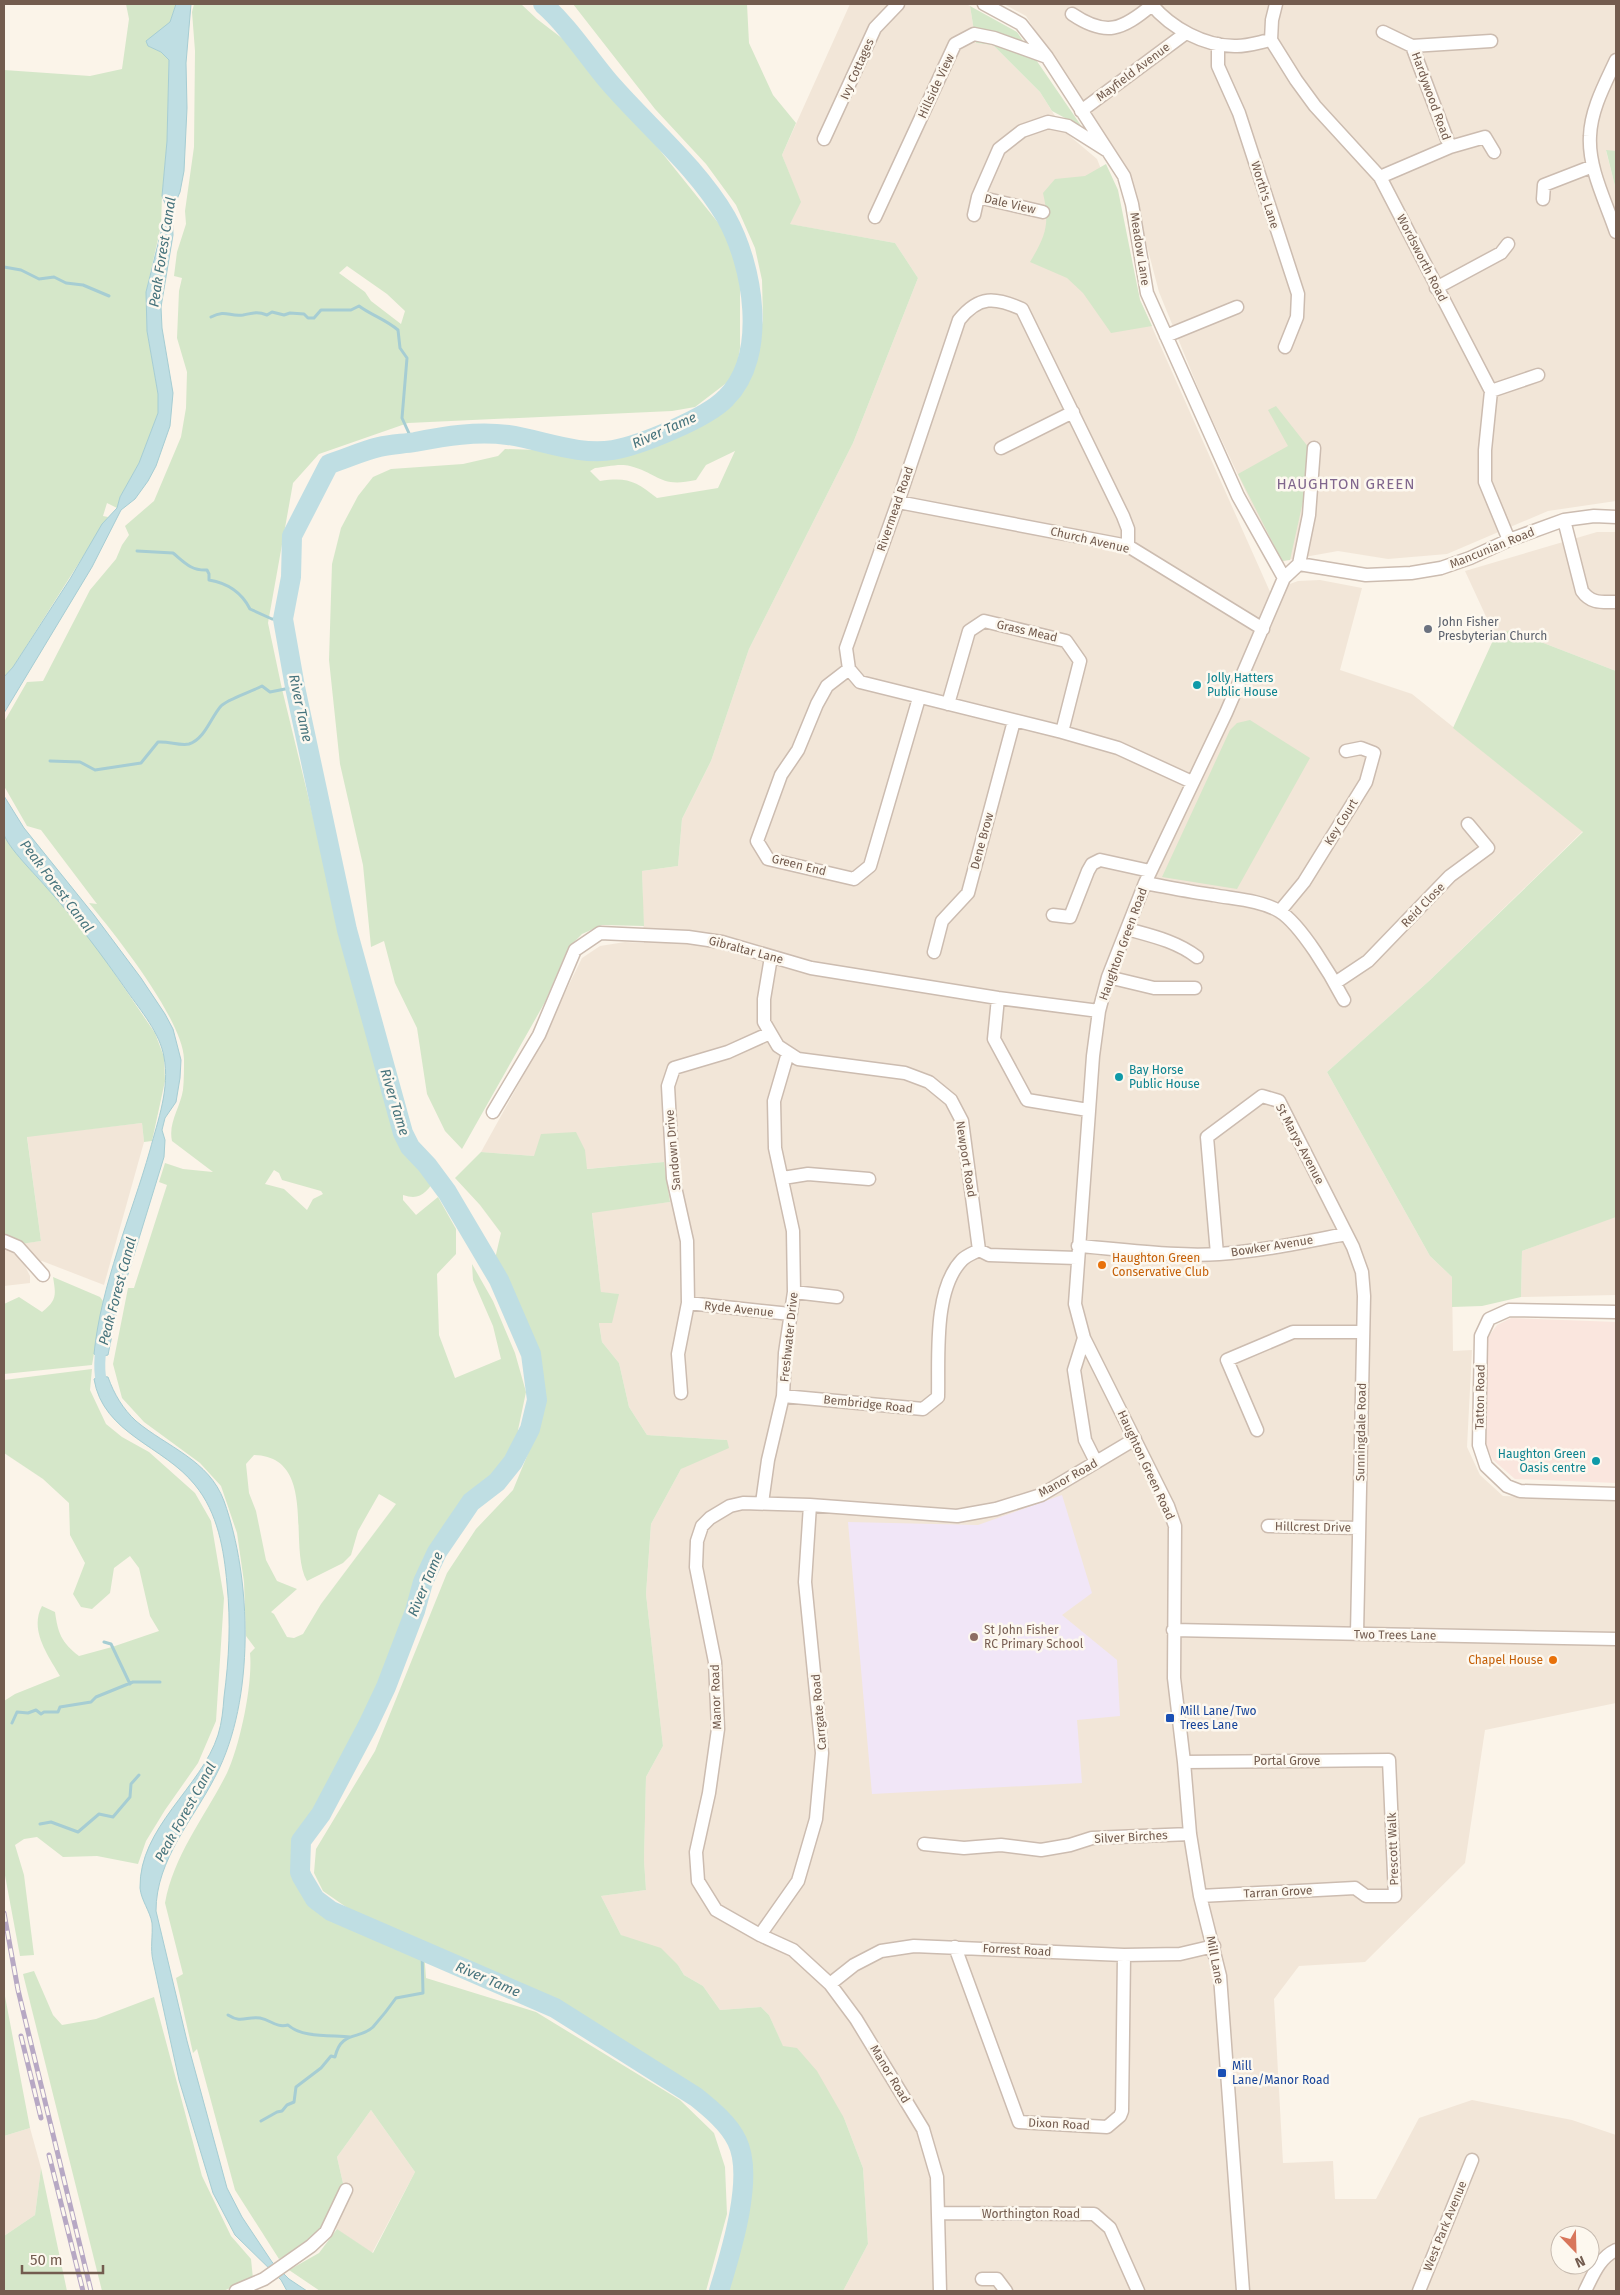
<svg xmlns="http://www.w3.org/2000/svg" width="1620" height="2295" viewBox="0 0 1620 2295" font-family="'Fira Sans',sans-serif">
  <rect width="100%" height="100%" fill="#fbf4e9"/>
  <path fill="#f2e6d8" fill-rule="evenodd" d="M850,4h116l4,2 6,37 17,2 47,47 25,40 32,27 21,52 22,89 135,303 12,-18 11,-4 22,-1 42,8 -22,82 72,24 171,137 -154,150 -102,91 103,184 22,21 1,74 19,-1 -5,97 13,28 23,21 113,4v203l-131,27 -20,133 -100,99 -66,4 -25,33 9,164 50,-2 2,38h41l43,-81 53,-18 100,20 44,15v156h-773l25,-47 -5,-76 -19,-50 -61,-71 -14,-32 -8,-8 -41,3 -17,-24 -19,-11 -6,-10 -57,-30 -20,-39 45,-6 -2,-30 2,-83 17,-31 -17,-152 5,-70 30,-55 46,-29 -80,-5 -18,-28 -10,-44 -17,-21 -3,-20 20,-28 -18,-1 -9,-81 78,-10 -6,-40 -78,7 -2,-19 -50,6 -53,-4 51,-92 50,-102 18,-12 25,-4 19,1 -2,-72 36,-5 4,-47 29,-58 38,-112 104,-206 65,-165 -23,-35 -106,-19 11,-22 -18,-47zM1560,2235h30v30h-30z
    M1004,4h612v147h-10l10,39v311l-68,10 -101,43 -59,5 -50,-8 -56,10 -30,-56 -49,-105 -44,-108 -31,-118 -102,-158z
    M1597,532h19v139l-106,-41 -15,6 -30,-65z
    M142,1123l2,19 -40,143 -62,-24 -18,3 6,12v7l-26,3v-40l37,-5 -14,-105z
    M1616,1216v79l-95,2 1,-46z
    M371,2110l44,62 -43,81 -42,-28 15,-33 -8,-35z
    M30,2128l11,40 -6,47 -31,21v-100z"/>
  <path fill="#fae6de" d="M1511,1318l105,4v161l-101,-4 -22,-19 -9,-20 2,-100 11,-15z"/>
  <path fill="#f1e6f7" d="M1062,1495l30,98 -30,22 55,45 3,56 -43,4 5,63 -210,11 -24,-272 130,3z"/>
  <path fill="#d5e7c9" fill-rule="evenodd" d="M126,4h50l-6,18 -22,24 13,6 8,8 -2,81 -5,55 -1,30 -15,66 1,39 11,63v19l-19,50 -19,34 -3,11 -10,-5 -4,13 5,1 -95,150 -9,10v-607l86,6 32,-7 7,-50z
    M194,4h327l16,15 26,20 75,84 86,107 12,28 4,27v63l-3,19 -8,14 -34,26 -23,4 -264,12 -89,31 -26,29 -25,140 14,66 77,316 7,-3 23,73 14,58 7,14 27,31c-11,14 -16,23 -34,17v5l13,15 22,-18 18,32v25l-19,20 2,61 16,43 46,-19 -8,-33 -20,-46 -1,-16 21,37 22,52 11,39 -8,38 12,-1 -17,33 -16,20 -26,20 -34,50 -14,30 -8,29 -29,76 -18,38 -47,89 -20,27 -1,31 15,27 16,12 93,40 2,27 110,34 144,88 34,33 11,34 2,47 -21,77h-386l-31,-21 30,-17 18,-24 36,24 42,-81 -44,-62 -34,47 8,35 -8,21 -47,46 -3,-4 -8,4 -44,-69 -38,-141 -4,4 -17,-75 7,-4 -18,-71c9,-49 40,-86 62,-130 13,-28 26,-89 23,-120l5,-5 -9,-12 -2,-54 -7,-49 -16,-47 -21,-23 -56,-41 -22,-24 -9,-34 15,-76h6l33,-103 -8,-3 6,-19 18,6 30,3 -41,-31c-4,-18 8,-33 11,-51 1,-10 1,-21 1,-31 -1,-39 -69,-125 -95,-156l8,1 -56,-74 -14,-4 -23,-40v-64l23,-40 16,-1 47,-91 26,-31 6,-14 7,-10 -4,-9 29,-25 27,-64 5,-29 1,-36 -10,-34 2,-47 3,-13 -8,-2 3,-24 9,-28 -1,-13 9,-64 1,-96 -3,-39zM347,266l40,28 18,17 -4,13 -30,-23 -6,-9 -26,-19zM274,1170l5,3 3,7 39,11 2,3 -10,5 -6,11 -23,-21 -19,-5zM254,1455c65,2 33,92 53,126l36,-18 8,-8 7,-24 21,-37 17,10 -75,100 -18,30 -9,4 -7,-1 -13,-23 -3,-2 26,-23 -20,-8 -11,-21 -10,-49 -7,-18 -3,-29z
    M573,4h174l2,39 24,52 23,28 -14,32 19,47 -11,22 105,19 23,35 -65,165 -104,206 -38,112 -29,58 -4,47 -36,5 2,55 -42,-1 -20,9 -14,14 -23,54 -83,147 -17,-18 -18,-37 -10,-66 -22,-45 -11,-42 -13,6 -8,-82 -23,-101 -11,-104 3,-96 9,-36 17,-32 15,-19 18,-8 72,-5 35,-8 7,-7 33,1 42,7h29l22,-5 78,-36 22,-13 13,-17 10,-26 9,-40 -1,-40 -7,-32 -19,-43 -30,-41 -51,-55zM735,451l-17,37 -61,10c-22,-17 -29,-21 -57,-17l-10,-10 5,-3c10,-1 25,-5 35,-2 30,8 29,22 66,14l10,-15z
    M970,6l47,26 65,95 -30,-16 -12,-19 -47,-47 -17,-2z
    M1606,150l10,1v39z
    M1106,164l12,26 22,110 12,26 -41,7 -28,-40 -16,-15 -37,-16c16,-27 20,-38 13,-69l12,-14 30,-3z
    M1276,406l33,42 -5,49 -14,63 -8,1 -44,-87 50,-28 -20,-36z
    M1510,630l106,41v546l-94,34 -1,46 -39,9 -30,1v-30l-22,-21 -103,-184 102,-91 154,-149 -130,-104 42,-92z
    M1250,720l60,38 -73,131 -75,-12 68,-147 7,-7z
    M4,835l18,25 48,54 25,31 60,88 9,24 1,24 -13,60 -8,1 -2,-19 -115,14 14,104 -20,3 -17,-7z
    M576,1132l9,18 2,19 77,-7 6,40 -78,11 9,79 18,2 -7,29h-13l3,19 17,21 10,44 18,28 80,5 2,8 -48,21 -30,55 -5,70 17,152 -17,31 -2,83 2,30 -45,6 20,39 40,13 17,17 6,10 19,11 17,24 41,-3 8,8 14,31 14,2 20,23 27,47 19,50 5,76 -25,47h-124c13,-40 32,-99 22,-141 -11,-43 -143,-118 -184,-141 -14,-8 -31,-14 -45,-20l4,-6 -167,-74 -26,-18 -9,-18 2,-24 59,-98 72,-178 29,-44 37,-39 28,-68 -7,-3c6,-43 -6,-78 -24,-116 -5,-9 -13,-21 -16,-31 -1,-8 5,-30 7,-39l-21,-28 -25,-27 26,-26 53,4 7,-22z
    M53,1277l47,20 3,4 -11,64 -88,9v-70l15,-7 23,15c15,-12 14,-17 11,-35z
    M92,1369l-2,21 16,34 16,13 27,15 46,41 16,28 13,77 -8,123 -18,42 -33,47 -19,31 -8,23 -41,-8 -34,1 -26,-20 -13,2 -9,6 9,30 10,80 -14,1 -16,-86v-169l11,-7 45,-18c-12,-21 -31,-46 -18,-70l13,6c3,21 6,30 24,44l33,-9 47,-16 -9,-15 -11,-48 -9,-12 -16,12 -4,25 -18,16 -11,-2 -8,-13 12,-31 -15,-28 -1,-32 -26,-24 -39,-26v-73z
    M34,1971l19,44 9,10 34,-6 58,-22 48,179 29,60 20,23 2,20 -30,12h-121l-79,-317z
    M4,1991l26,137 -26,8z
    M41,2168l26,123h-63v-55l31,-21z"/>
  <path fill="#bfdee3" stroke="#a6cdd3" d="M176,4h15l-5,59 1,45 -3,63 -4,21 -8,19 1,24 -12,72 1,21 11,65 -3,33 -14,40 -8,15 -13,18 -14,11 -29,57 -88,146v-36l9,-10 57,-88 32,-55 15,-16 3,-11 19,-34 19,-50v-19l-11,-63 -1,-39 21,-84 -5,-12 5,-55 2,-81 -8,-8 -13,-6 -2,-5 24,-19z
    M4,796l20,32 70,87 47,63 24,36 8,15 8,31 -1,18 -4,24 -11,16 -3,12 3,10 -1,17 -47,153 -9,45 -9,2 -5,-3c7,-70 37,-137 56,-204 8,-30 20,-62 14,-93 -4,-24 -23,-46 -37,-66 -25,-36 -51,-71 -81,-104 -9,-11 -39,-40 -42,-53 -3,-11 0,-26 0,-38z
    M100,1376l8,1c6,17 15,32 28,44 31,26 73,39 88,80 28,78 31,199 -8,274 -22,44 -60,84 -60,136l31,130 40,147 15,29 30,45 17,17 18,12h-20l-6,-11 -46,-45 -22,-42 -34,-113 -26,-119c-3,-13 0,-25 -1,-38 -2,-12 -11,-23 -12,-35 -1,-61 61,-100 78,-153 4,-13 5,-25 6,-38 5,-38 7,-74 3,-113 -3,-34 -9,-71 -32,-99 -31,-39 -92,-51 -101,-106z"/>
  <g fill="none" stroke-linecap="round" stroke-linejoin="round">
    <path stroke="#a6cdd3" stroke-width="3" d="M4,267l17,3 18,9 15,-2 12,6 17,2 26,11
      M211,317c15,-8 18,0 32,-2 10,-2 14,-4 24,0l5,-3 12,3 6,-2 14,1 4,4h6l7,-8h30l8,-4c12,9 26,13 39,24l2,18 7,10 -5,60 11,24
      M137,551l36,2c11,9 18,18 34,17l2,4v6c18,3 33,13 41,29l22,10h11
      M50,761l30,1 15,8 46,-7 17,-21c11,-1 21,4 31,2 16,-5 22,-27 32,-38 7,-7 30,-14 41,-20l8,6 25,-5
      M104,1642l7,2 19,40
      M12,1723l5,-11 11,1 8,-3 5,4 3,-2h14l2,-5 31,-5 5,-5 37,-15h27
      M40,1824l11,-2 27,10 21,-18 14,3 17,-20 1,-13 8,-9
      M228,2015c14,9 18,1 32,3 11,2 16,10 28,7 14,13 44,10 62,12
      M261,2121l16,-9 5,-1 5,-6 7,-3 2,-15 25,-19 10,-12 4,1c6,-27 25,-17 38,-30 8,-9 16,-19 23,-29l27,-5 -1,-43"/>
    <path stroke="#bfdee3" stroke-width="11" d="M102,1343c-3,16 -4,32 2,48"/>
    <path stroke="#bfdee3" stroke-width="20" d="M543,4c26,23 44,52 66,78 39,45 87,84 117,135 27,48 43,138 0,181 -19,20 -85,47 -113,52 -34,6 -71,-10 -105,-15 -32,-4 -62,1 -93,7 -12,2 -24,2 -36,5 -17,4 -34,12 -50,17l-37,72 -1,41 -8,42 12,68 52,243 56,203 7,14 17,18 20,27 52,88 32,74 6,46 -7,29 -17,33 -16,20 -26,20 -34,50 -14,30 -8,29 -29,76 -18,38 -47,89 -20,27 -1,31 2,5 13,22 16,12 224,97 141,89c15,12 33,27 41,44 18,36 -7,114 -18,150"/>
    <g stroke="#ccbcb0" stroke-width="15">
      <path id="street" d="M984,4l37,20 26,33 77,119 8,28 15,89 91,203 46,82
        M1151,4c20,24 54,43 86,42 11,0 23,-4 34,-6
        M1276,4l-4,16 -1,20 25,40 19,26 65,71 111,214 -6,59v32l24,58
        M1072,14c34,23 50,16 80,-9
        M1383,32l29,14 79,-5
        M1218,44v22l21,47 59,181 -1,23 -12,30
        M1412,46l38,101
        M1616,60c-11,24 -25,49 -26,76 -2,32 16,66 26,96
        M1081,111l105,-78
        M824,139l51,-111 23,-24
        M1380,177l70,-30 35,-10 9,15
        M978,197l65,15
        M1543,199l1,-14 49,-19
        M974,215l4,-18 21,-48 23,-18 26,-9 20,4 38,24
        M875,217l80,-173 19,-10 20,4 53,19
        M1436,288l65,-35 7,-9
        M1166,336l71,-29
        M1491,391l47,-16
        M1001,448l72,-36
        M898,502l230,44 135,83
        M1564,520l18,71c9,13 20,11 34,11
        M1128,546v-17l-5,-13 -101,-207c-27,-12 -43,-14 -63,11l-61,182 -52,146 3,21 11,13 202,50 56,16 74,34
        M1299,564l10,-49 5,-67
        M849,669l-22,17 -10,18 -19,46 -17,25 -24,66 11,18 86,20 16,-13 49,-168
        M948,704l21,-73 15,-10 82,20 14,20 -18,71
        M1145,883c22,4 45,9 68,12 21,4 47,5 66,16 22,13 53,66 65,89
        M1280,911l24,-29 62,-100 8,-29 -13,-5 -15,3
        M1053,915l17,2 18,-46 4,-7 8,-4 50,11
        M1127,929c25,7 49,12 70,28
        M934,952l8,-31 26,-28 46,-172
        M771,957l-7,42v23l14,24 20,13 107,14 24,9 22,18 11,21 17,129 10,5 88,3
        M1108,977l46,11h41
        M1335,983l33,-22 82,-85 38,-28 -20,-24
        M998,998l-4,41 33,61 61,10
        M493,1112l46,-77 36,-85 25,-17 88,4 34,5 89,26 187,30 101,13
        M783,1178l25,-4 61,5
        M4,1241l14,6 25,28
        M1078,1246c46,3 95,11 141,8 43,-3 85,-12 127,-20
        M1217,1254l-10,-117 55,-41 17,5 74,146 9,25 2,24 -7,338
        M794,1292l43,5
        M688,1303l102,11
        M1616,1312l-107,-2 -20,9 -8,17 -2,109 7,21 21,20 13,5 96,3
        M1084,1338l-10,32 11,70 11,22
        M681,1393l-3,-39 10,-51 -1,-62 -14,-63 -5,-92 6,-18 54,-16 42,-19
        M783,1396l140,13 15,-12c1,-40 -5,-107 24,-137 5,-5 12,-7 17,-10
        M1257,1430l-30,-70 66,-28h70
        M762,1503l6,-43 15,-64 2,-43 9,-61 -1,-61 -18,-83 -1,-47 14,-48
        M1268,1526l91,2
        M1173,1630l443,9
        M1184,1762l205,-2 6,136h-29l-11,-8 -155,8
        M924,1844l40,4 37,-3 40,5 29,-5 22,-7 98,-4
        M760,1935l38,-54 18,-62 6,-66 -17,-171 5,-77
        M955,1947l64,175 88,5 13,-11 2,-5 2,-156
        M830,1984l24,-19 27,-14 33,-5 210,9 56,-1 34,-8
        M938,2213l156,1 16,14 28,63
        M982,2279h15l9,12
        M236,2291l28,-12 47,-33 15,-14 20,-42
        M940,2291l-3,-114 -14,-48 -67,-110 -26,-35 -37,-34 -33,-15 -44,-25 -18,-29 -2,-29 13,-59 9,-64 -3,-67 -19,-95 1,-26 5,-15 8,-8 20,-12 13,-3 67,2 147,11 39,-7 45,-14 94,-56
        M1243,2291l-23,-315 -20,-80 -10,-62 -6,-72 -10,-84 1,-152 -7,-20 -84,-168 -9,-34 18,-248 6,-45 9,-34 37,-94 81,-170 58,-135 15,-14 67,11 45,-2 30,-5 29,-10 39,-18 55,-20 30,-4 22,1
        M1419,2291l53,-131
        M1585,2291c8,-16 14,-33 31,-41"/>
    </g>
    <use href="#street" stroke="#fff" stroke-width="12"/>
    <g stroke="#b7a8c4" stroke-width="5">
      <path id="rail" d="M4,1913l14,77 73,301
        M21,2036l20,82
        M49,2155l34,136"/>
    </g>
    <use href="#rail" stroke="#fdf8ef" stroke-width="3" stroke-dasharray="9" stroke-linecap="butt"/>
  </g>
  <circle fill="#6b7280" stroke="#fdf8ef" stroke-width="2" cx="1428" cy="629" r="5"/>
  <g fill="#0f9aa8" stroke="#fdf8ef" stroke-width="2">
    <circle cx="1197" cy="685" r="5"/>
    <circle cx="1119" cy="1077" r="5"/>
    <circle cx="1596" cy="1461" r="5"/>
  </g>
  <g fill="#e8710a" stroke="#fdf8ef" stroke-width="2">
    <circle cx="1102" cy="1265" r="5"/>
    <circle cx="1553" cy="1660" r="5"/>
  </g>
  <circle fill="#8d6e63" stroke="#fdf8ef" stroke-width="2" cx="974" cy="1637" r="5"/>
  <g fill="#1a4fb4" stroke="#fdf8ef" stroke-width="2">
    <rect x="1165" y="1713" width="10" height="10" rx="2.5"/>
    <rect x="1217" y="2068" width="10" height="10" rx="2.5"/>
  </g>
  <g text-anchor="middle" stroke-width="5" stroke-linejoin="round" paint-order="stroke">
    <g font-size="12" fill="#735c4f" stroke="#fdf8ef">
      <text transform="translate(857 69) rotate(-66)" y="4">Ivy Cottages</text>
      <text transform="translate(1133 72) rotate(-37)" y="4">Mayfield Avenue</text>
      <text transform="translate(936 86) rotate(-65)" y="4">Hillside View</text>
      <text transform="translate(1431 96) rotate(70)" y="4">Hardywood Road</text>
      <text transform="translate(1265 195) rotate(73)" y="4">Worth's Lane</text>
      <text transform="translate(1010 204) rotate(13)" y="4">Dale View</text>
      <text transform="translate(1140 249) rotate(81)" y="4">Meadow Lane</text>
      <text transform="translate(1422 258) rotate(63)" y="4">Wordsworth Road</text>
      <text transform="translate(895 509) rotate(-71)" y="4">Rivermead Road</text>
      <text transform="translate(1090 540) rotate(13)" y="4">Church Avenue</text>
      <text transform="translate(1492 548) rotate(-22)" y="4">Mancunian Road</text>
      <text transform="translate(1027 631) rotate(13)" y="4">Grass Mead</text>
      <text transform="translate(1341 822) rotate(-58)" y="4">Key Court</text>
      <text transform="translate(982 841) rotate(-75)" y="4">Dene Brow</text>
      <text transform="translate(799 865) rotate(14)" y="4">Green End</text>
      <text transform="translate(1423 905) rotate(-46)" y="4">Reid Close</text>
      <text transform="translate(1123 944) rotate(-70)" y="4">Haughton Green Road</text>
      <text transform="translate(746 950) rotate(15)" y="4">Gibraltar Lane</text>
      <text transform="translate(1300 1144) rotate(62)" y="4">St Marys Avenue</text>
      <text transform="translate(673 1150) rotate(-95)" y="4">Sandown Drive</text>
      <text transform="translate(966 1159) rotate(81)" y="4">Newport Road</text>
      <text transform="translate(1272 1246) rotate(-9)" y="4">Bowker Avenue</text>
      <text transform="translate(739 1309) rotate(6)" y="4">Ryde Avenue</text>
      <text transform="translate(789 1337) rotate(-84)" y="4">Freshwater Drive</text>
      <text transform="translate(1480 1397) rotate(-89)" y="4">Tatton Road</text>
      <text transform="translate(868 1404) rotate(6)" y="4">Bembridge Road</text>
      <text transform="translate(1361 1432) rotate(-89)" y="4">Sunningdale Road</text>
      <text transform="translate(1146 1465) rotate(65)" y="4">Haughton Green Road</text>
      <text transform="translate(1068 1478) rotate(-29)" y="4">Manor Road</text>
      <text transform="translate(1313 1527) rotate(1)" y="4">Hillcrest Drive</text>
      <text transform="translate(1395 1635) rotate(1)" y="4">Two Trees Lane</text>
      <text transform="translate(716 1697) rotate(-92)" y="4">Manor Road</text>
      <text transform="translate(819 1712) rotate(-95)" y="4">Carrgate Road</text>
      <text x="1287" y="1765">Portal Grove</text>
      <text transform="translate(1131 1837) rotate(-3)" y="4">Silver Birches</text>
      <text transform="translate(1393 1849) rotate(-92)" y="4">Prescott Walk</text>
      <text transform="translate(1278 1892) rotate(-3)" y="4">Tarran Grove</text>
      <text transform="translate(1017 1950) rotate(3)" y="4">Forrest Road</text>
      <text transform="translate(1215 1960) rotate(79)" y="4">Mill Lane</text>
      <text transform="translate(890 2074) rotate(59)" y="4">Manor Road</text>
      <text transform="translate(1059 2124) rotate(3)" y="4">Dixon Road</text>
      <text x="1031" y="2218">Worthington Road</text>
      <text transform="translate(1445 2226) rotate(-68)" y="4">West Park Avenue</text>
    </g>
    <g font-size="12" fill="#5b616d" stroke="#fdf8ef" text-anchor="start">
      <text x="1438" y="626">John Fisher<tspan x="1438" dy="14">Presbyterian Church</tspan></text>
    </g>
    <g font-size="12" fill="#0d838f" stroke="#fdf8ef" text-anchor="start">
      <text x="1207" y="682">Jolly Hatters<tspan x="1207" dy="14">Public House</tspan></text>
      <text x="1129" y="1074">Bay Horse<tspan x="1129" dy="14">Public House</tspan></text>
      <text x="1586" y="1458" text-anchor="end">Haughton Green<tspan x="1586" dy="14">Oasis centre</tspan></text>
    </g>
    <g font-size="12" fill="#c56008" stroke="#fdf8ef" text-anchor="start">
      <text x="1112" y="1262">Haughton Green<tspan x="1112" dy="14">Conservative Club</tspan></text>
      <text x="1543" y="1664" text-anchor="end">Chapel House</text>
    </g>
    <g font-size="12" fill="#785e54" stroke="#fdf8ef" text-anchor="start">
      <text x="984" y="1634">St John Fisher<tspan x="984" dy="14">RC Primary School</tspan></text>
    </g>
    <g font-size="12" fill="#164399" stroke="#fdf8ef" text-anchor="start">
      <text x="1180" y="1715">Mill Lane/Two<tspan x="1180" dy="14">Trees Lane</tspan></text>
      <text x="1232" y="2070">Mill<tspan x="1232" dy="14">Lane/Manor Road</tspan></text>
    </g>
    <g font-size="14" font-style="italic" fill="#47747d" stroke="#fdf8ef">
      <text transform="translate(162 252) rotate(-81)" y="5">Peak Forest Canal</text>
      <text transform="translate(664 430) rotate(-24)" y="5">River Tame</text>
      <text transform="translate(301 708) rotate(78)" y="5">River Tame</text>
      <text transform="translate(57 886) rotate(53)" y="5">Peak Forest Canal</text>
      <text transform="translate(395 1102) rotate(73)" y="5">River Tame</text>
      <text transform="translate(117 1291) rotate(-75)" y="5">Peak Forest Canal</text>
      <text transform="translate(425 1584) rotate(-67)" y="5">River Tame</text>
      <text transform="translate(185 1812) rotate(-61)" y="5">Peak Forest Canal</text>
      <text transform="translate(488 1979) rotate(23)" y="5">River Tame</text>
    </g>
    <g font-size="15" letter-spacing="1" fill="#81678e" stroke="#fdf8ef">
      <text x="1346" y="489">HAUGHTON GREEN</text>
    </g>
  </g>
  <rect width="1620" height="2295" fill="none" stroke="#735c4f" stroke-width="10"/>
  <g transform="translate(1575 2250) rotate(157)"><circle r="24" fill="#fdf8ef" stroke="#c6baaf"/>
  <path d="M0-4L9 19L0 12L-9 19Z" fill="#d8765b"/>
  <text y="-8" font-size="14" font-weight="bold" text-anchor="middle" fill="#735c4f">N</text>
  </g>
  <path d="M22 2265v8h81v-8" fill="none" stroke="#735c4f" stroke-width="2.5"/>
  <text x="30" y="2265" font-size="15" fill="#735c4f" stroke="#fdf8ef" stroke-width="4" paint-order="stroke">50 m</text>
</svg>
